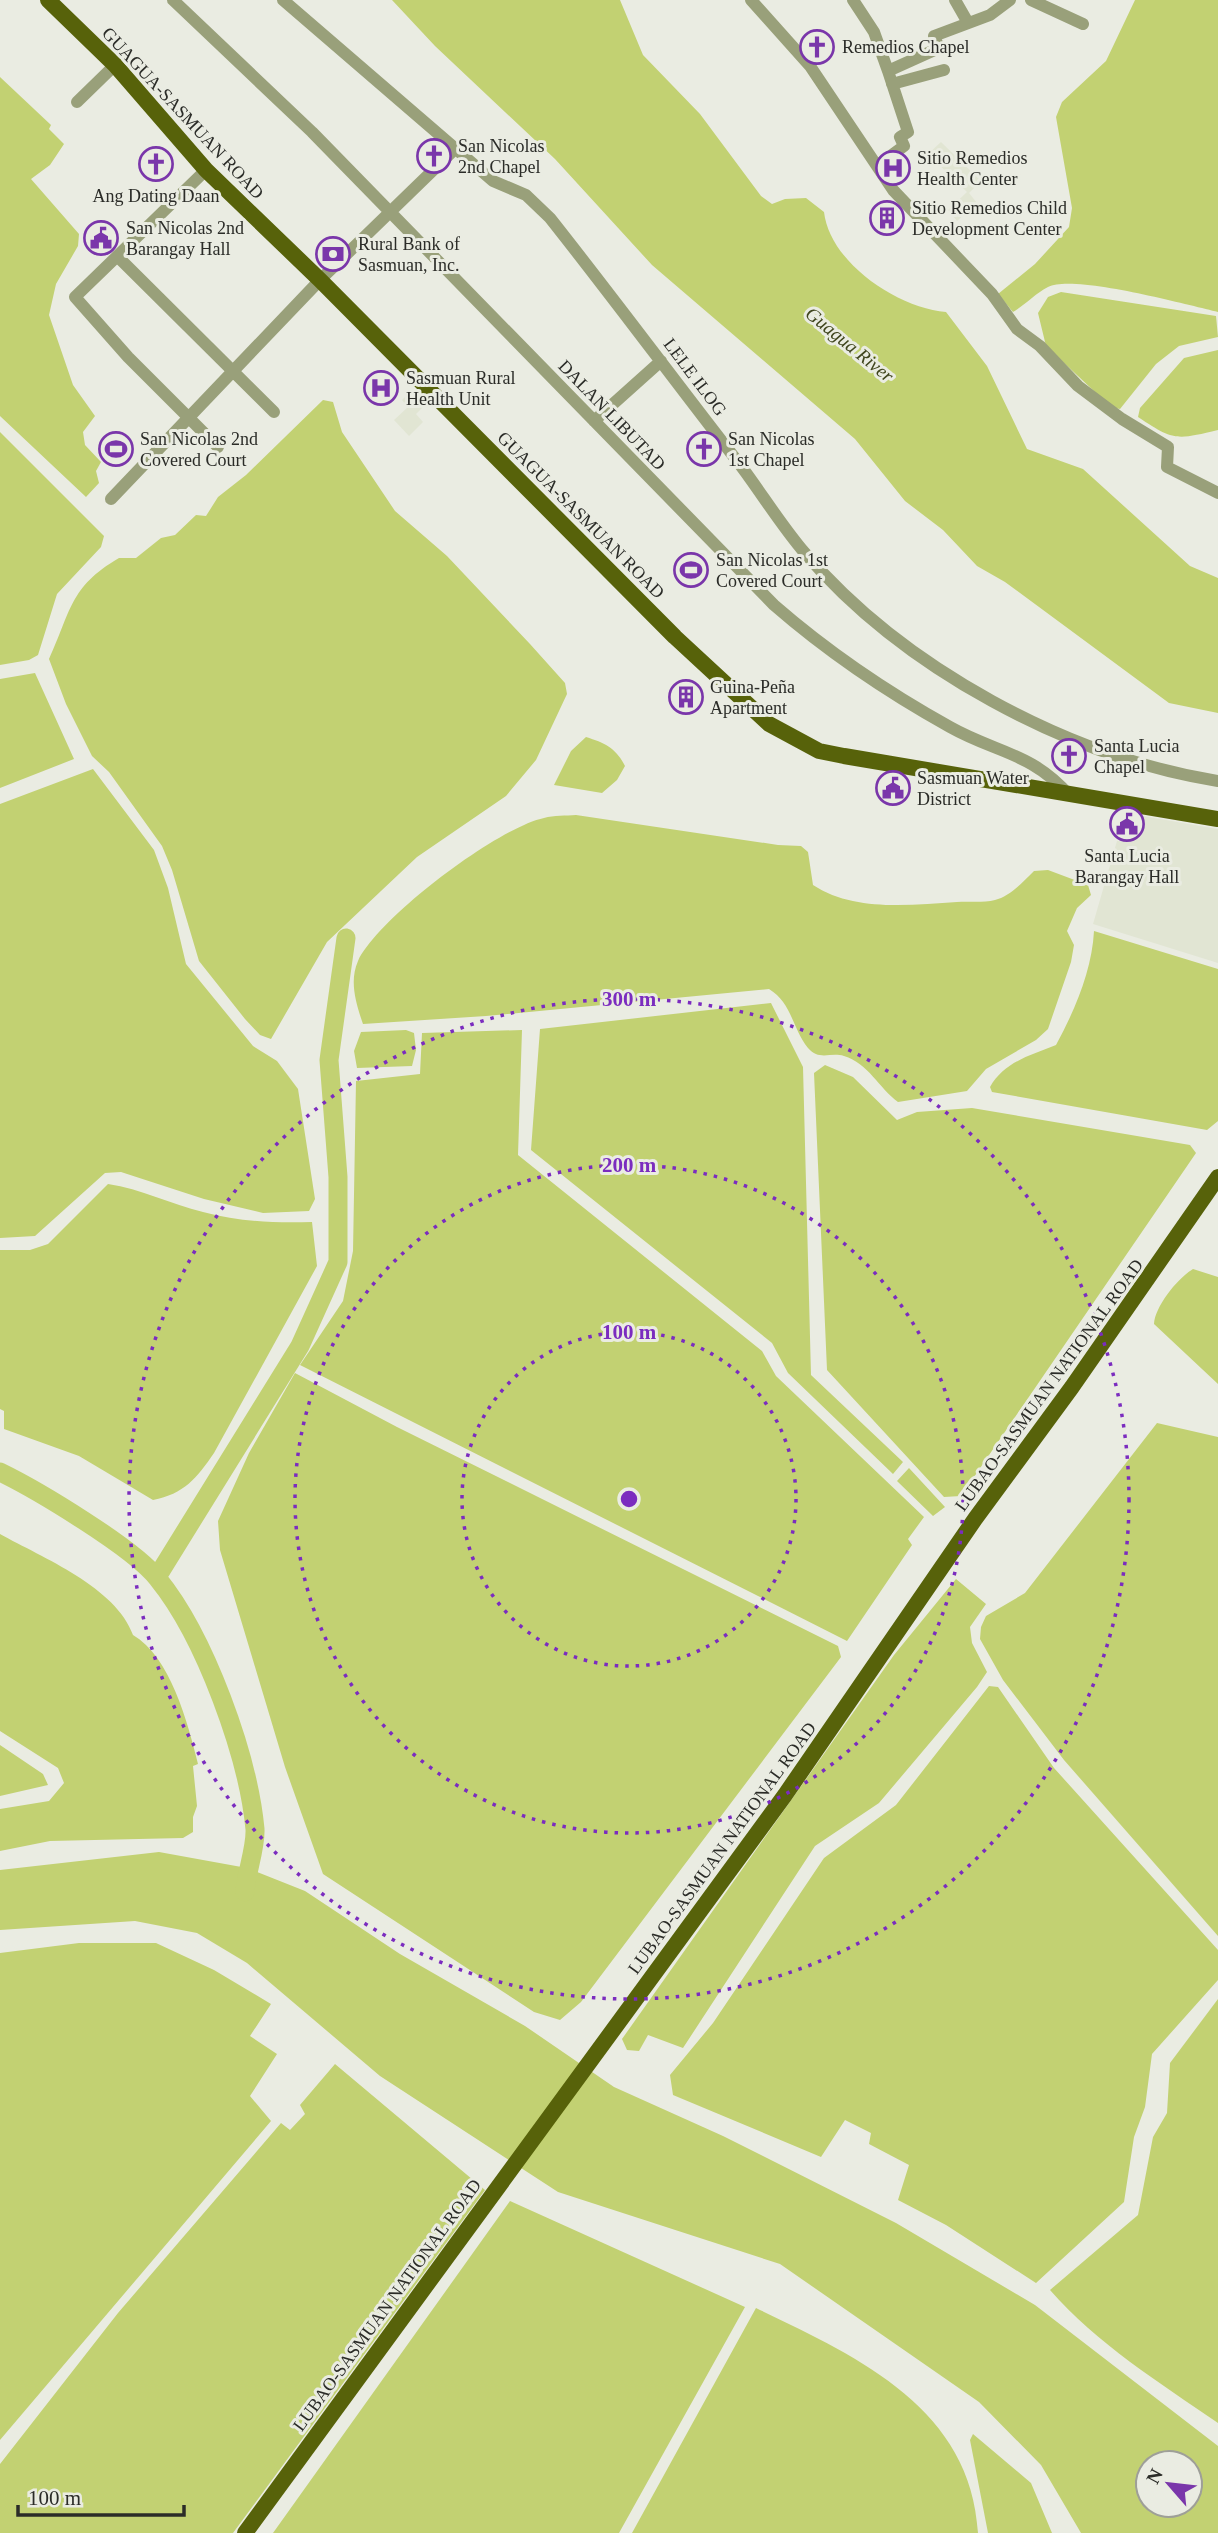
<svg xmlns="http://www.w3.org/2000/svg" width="1218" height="2533" viewBox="0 0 1218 2533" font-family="Georgia,serif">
  <rect width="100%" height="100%" fill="#eaece2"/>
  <path fill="#e1e5d3" d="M941,142l40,39 -12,12 8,10 -20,18 -9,-11 19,-18 -39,-38z
    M413,389l14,14 -11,11 7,8 -14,14 -15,-16 14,-13 -6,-7z
    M1137,815l81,14v134l-125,-39 24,-83 14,1z"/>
  <path fill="#c2d172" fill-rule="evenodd" d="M392,0h228l23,55 57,59 61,82 11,8 13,-5 21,-1 18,14c6,51 74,96 122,100l41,54 40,83 56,20 107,97 28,12v135l-49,-10 -164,-121 -28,-16 -34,-36 -38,-29 -50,-62 -203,-174 -97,-106 -120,-113z
    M1135,0h83v312c-31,-7 -144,-38 -170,-25 -12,6 -23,18 -35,25l-15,-18 37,-30 34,-37 3,-19 -16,-91 6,-15 44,-41z
    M0,77l51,48 -2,4 15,15 -14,21 -19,14 48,55 -1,12 -22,38 -7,31 24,70 22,31 -12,16 2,13 16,17 -5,9 3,12 -13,14 -86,-81z
    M1061,292l155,24 2,21 -39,9 -23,18 -36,45 -9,-2 -65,-61 -8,-33 10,-16z
    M1218,350v80c-42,10 -44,11 -80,-13l2,-9 44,-50z
    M323,400l10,2 9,30 53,79 52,45 83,88 35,39 2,11 -31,66 -30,36 -89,61 -90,85 -56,97 -11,-4 -15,-16 -46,-58 -27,-91 -10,-24 -53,-74 -17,-16 -26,-52 -17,-45c22,-47 20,-72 70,-101h17l25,-20 14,-3 21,-20 10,1 12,-19 28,-22z
    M0,432l104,104 -3,11 -44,47 -19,61 -9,5 -29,5z
    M35,673l39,86 -74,29v-109z
    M586,737c19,6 30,11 39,29l-8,14 -15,13 -48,-8 17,-34z
    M93,769l61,81 14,38 18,76 67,82 24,15 21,28 17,110 -6,12 -46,2 -59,-14 -83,-27 -16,1 -70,63 -35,2v-434z
    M576,815l202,30 23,1 7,6 5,33c41,27 97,20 144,17 12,-1 26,1 38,-2 15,-4 28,-18 39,-29l14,-1 40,15 3,10 -14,13 -10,23 7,14 -3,17 -23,67 -12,11 -50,29 -19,22 -69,11c-19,-14 -30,-39 -54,-46 -14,-4 -25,5 -36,-8 -16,-20 -16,-45 -39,-59l-283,27 -123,8c-7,-20 -14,-43 -5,-63 20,-43 139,-133 186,-143 10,-3 22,-2 32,-3z
    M1094,931l124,38v152l-11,9 -215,-38 -2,-5c14,-25 41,-32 66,-42 19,-35 36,-75 38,-114z
    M771,1003l32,64 8,308 92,87 -10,12 -105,-101 -16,-30 -241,-193 9,-121z
    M406,1030l8,3 2,17 -4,16 -55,2 -3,-17 7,-19z
    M522,1030l-4,125 244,196 14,25 148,141 -16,22 4,6 -65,96 -547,-276 43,-64 10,-50 3,-170 64,-7 2,-41z
    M825,1065l28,12 44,43 20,-8 55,-4 218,37 6,8 -235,343 -17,1 -117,-127 -13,-297z
    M108,1184c33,5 63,20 95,28 37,10 72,11 109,10l5,44 -103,187c-17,25 -30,41 -61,47l-74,-44 -75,-27v-18l-4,-2v-159h30l18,-6z
    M1193,1269l25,8v107l-64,-60c1,-18 24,-46 39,-55z
    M295,1373l102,54 441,219 3,11 -260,345 -21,18 -26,-8 -211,-138 -38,-107 -65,-217 -2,-29 31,-68z
    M1157,1423l61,14v499l-154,-176 -61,-80 -23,-41 1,-12 5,-11 39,-23z
    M909,1468l36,39 -12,9 -36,-35z
    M0,1534c43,24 116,53 133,101 37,21 55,88 65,129l-5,2 4,40 -4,11v15l-10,6 -133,3 -50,10v-42l49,-8 15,-18 -6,-15 -58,-37z
    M956,1579l30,25 -16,23 2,16 15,29 -10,15 -98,116 -64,43 -132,202 -35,-13 -9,16 -12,-1 -5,-11 272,-384z
    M989,1686l9,1 56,81 164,182v30l-66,74 -7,53 -11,30 -10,65 -88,81 -90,-58 -48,-25 11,-35 -40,-21 2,-11 -26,-13 -24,37 -148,-62 -3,-20 43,-52 111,-165 72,-53z
    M0,1745l43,29 5,11 -48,11z
    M159,1852l88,16 58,23 95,63 125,72 89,61 109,49 173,87 139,82 183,141v87h-137l-40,-68 -62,-63 -199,-138 -222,-72 -178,-116 -133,-113 -50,-30 -62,-12 -135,9v-60zM1148,2463h42v42h-42z
    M79,1943h77l58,27 57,34 -21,32 27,18 -27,42 21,25 -271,319v-487z
    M1218,1999v424c-58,-40 -122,-80 -168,-133l88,-75 15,-78 14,-24 3,-50z
    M335,2064l150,126 -252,343h-233v-69l118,-151 163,-190 9,7 15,-16 -5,-9z
    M510,2201l235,106 -126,226h-346z
    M756,2308c100,48 215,99 222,225h-346z
    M973,2434l58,49 21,50h-64l-18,-93z"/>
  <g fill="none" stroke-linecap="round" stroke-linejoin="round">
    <path stroke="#c2d172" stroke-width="19" d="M0,1472c37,18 134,76 158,107 47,58 90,176 97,250 1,19 -9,44 -10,63
      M157,1577l143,-231 38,-84v-85l-9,-117 17,-122"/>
    <path stroke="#99a07a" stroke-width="12" d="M173,0l139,132 462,473c54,47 113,87 176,122 46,26 81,25 119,68
      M283,0l210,181 33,14 24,23c65,82 127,166 191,248 21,28 40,59 63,86 99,116 264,205 414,229
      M751,0l59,66 83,124 99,104 25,35 23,17 38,40 44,33 46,28 -1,20 51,26
      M853,0l21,32 14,39
      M955,0l12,21
      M1031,0l52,24
      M892,84l52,-14
      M77,102l38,-37
      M877,166l27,-20 -4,-9 8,-5 -20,-61 51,-23 -5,-12 56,-21 20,-15
      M206,170l-131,127 53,60 90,90
      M117,256l157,156
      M594,421l67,-60
      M111,499l209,-219 136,-132"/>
    <path stroke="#57620a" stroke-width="16" d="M48,0l67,65 91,105 114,110 355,357 94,87 50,27 25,5 374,63
      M245,2533l540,-738 190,-276 97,-132 146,-210"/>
  </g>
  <g fill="none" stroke="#7b2cbf" stroke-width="3.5" stroke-dasharray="3.5 7">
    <circle cx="629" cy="1499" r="167"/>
    <circle cx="629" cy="1499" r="334"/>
    <circle cx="629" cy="1499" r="500"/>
  </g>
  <defs>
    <g id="church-ring" transform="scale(1.75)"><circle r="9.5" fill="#eaece2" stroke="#7a36aa" stroke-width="1.5"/><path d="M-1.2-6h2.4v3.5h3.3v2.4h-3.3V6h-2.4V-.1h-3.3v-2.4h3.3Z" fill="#7a36aa"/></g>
    <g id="hospital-ring" transform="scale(1.75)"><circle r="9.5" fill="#eaece2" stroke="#7a36aa" stroke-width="1.5"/><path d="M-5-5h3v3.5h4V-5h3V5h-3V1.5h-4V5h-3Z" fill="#7a36aa"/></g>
    <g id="building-ring" transform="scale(1.75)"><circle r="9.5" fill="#eaece2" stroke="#7a36aa" stroke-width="1.5"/><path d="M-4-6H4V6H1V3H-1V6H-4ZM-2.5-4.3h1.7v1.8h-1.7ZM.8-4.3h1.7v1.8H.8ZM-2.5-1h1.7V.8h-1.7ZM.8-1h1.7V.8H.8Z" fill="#7a36aa"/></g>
    <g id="civic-ring" transform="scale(1.75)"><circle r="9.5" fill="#eaece2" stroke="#7a36aa" stroke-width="1.5"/><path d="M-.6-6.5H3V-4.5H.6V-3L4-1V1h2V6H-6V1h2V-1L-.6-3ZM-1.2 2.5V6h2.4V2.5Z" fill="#7a36aa"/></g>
    <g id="bank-ring" transform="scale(1.75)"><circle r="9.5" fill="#eaece2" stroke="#7a36aa" stroke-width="1.5"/><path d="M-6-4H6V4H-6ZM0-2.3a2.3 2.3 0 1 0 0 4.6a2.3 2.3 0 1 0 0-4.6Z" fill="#7a36aa"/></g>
    <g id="stadium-ring" transform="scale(1.75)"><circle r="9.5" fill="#eaece2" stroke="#7a36aa" stroke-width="1.5"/><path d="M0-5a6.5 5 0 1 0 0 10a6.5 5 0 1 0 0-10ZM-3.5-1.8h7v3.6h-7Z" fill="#7a36aa"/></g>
  </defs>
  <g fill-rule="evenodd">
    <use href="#church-ring" x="817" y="47"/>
    <use href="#church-ring" x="434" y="156"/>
    <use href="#church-ring" x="156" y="164"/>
    <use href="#hospital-ring" x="893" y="168"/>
    <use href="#building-ring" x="887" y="218"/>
    <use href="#civic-ring" x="101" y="238"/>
    <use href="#bank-ring" x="333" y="254"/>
    <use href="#hospital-ring" x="381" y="388"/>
    <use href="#stadium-ring" x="116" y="449"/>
    <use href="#church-ring" x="704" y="449"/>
    <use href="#stadium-ring" x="691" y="570"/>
    <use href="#building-ring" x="686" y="697"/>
    <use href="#church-ring" x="1069" y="756"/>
    <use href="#civic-ring" x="893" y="788"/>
    <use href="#civic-ring" x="1127" y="824"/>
  </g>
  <g text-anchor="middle" stroke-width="6" stroke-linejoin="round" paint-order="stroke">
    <g font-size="18" fill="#2b2c28" stroke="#eaece2" text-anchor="start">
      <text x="842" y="53">Remedios Chapel</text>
      <text x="458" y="152">San Nicolas<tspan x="458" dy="21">2nd Chapel</tspan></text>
      <text x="917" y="164">Sitio Remedios<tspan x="917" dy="21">Health Center</tspan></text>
      <text x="156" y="202" text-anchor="middle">Ang Dating Daan</text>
      <text x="912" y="214">Sitio Remedios Child<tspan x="912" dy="21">Development Center</tspan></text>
      <text x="126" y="234">San Nicolas 2nd<tspan x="126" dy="21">Barangay Hall</tspan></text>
      <text x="358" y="250">Rural Bank of<tspan x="358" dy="21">Sasmuan, Inc.</tspan></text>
      <text x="406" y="384">Sasmuan Rural<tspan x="406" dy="21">Health Unit</tspan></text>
      <text x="140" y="445">San Nicolas 2nd<tspan x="140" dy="21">Covered Court</tspan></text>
      <text x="728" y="445">San Nicolas<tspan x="728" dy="21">1st Chapel</tspan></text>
      <text x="716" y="566">San Nicolas 1st<tspan x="716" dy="21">Covered Court</tspan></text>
      <text x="710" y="693">Guina-Peña<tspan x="710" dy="21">Apartment</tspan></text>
      <text x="1094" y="752">Santa Lucia<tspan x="1094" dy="21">Chapel</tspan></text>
      <text x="917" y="784">Sasmuan Water<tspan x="917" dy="21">District</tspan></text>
      <text x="1127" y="862" text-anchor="middle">Santa Lucia<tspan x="1127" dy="21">Barangay Hall</tspan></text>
    </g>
    <g font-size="18" fill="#2b2c28" stroke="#eaece2">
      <text transform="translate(183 113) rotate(47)" y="6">GUAGUA-SASMUAN ROAD</text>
      <text transform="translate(695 377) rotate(53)" y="6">LELE ILOG</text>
      <text transform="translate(612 415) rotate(46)" y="6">DALAN LIBUTAD</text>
      <text transform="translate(581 515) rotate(45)" y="6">GUAGUA-SASMUAN ROAD</text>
      <text transform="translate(1049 1385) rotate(-54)" y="6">LUBAO-SASMUAN NATIONAL ROAD</text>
      <text transform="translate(722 1848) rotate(-54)" y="6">LUBAO-SASMUAN NATIONAL ROAD</text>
      <text transform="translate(387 2305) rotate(-54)" y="6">LUBAO-SASMUAN NATIONAL ROAD</text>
    </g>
    <g font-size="19" font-style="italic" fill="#40461e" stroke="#eaece2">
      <text transform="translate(850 344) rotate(39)" y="7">Guagua River</text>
    </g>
  </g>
  <circle cx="629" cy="1499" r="10" fill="#7b2cbf" stroke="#eaece2" stroke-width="3.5"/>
  <g font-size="21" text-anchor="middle" font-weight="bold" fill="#7b2cbf" stroke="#eaece2" stroke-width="6" stroke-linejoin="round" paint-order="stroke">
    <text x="629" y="1006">300 m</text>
    <text x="629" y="1172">200 m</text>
    <text x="629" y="1339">100 m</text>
  </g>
  <g transform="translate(1169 2484) rotate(298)"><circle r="33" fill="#eaece2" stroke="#9e9f98" stroke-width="2"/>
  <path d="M0-5L12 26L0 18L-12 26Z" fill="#7a36aa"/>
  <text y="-10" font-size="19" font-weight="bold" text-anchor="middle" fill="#2b2c28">N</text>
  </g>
  <path d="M18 2505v10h166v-10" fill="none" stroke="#2b2c28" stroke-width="3.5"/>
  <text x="28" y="2505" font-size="21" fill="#2b2c28" stroke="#eaece2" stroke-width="5" paint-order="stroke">100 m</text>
</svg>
